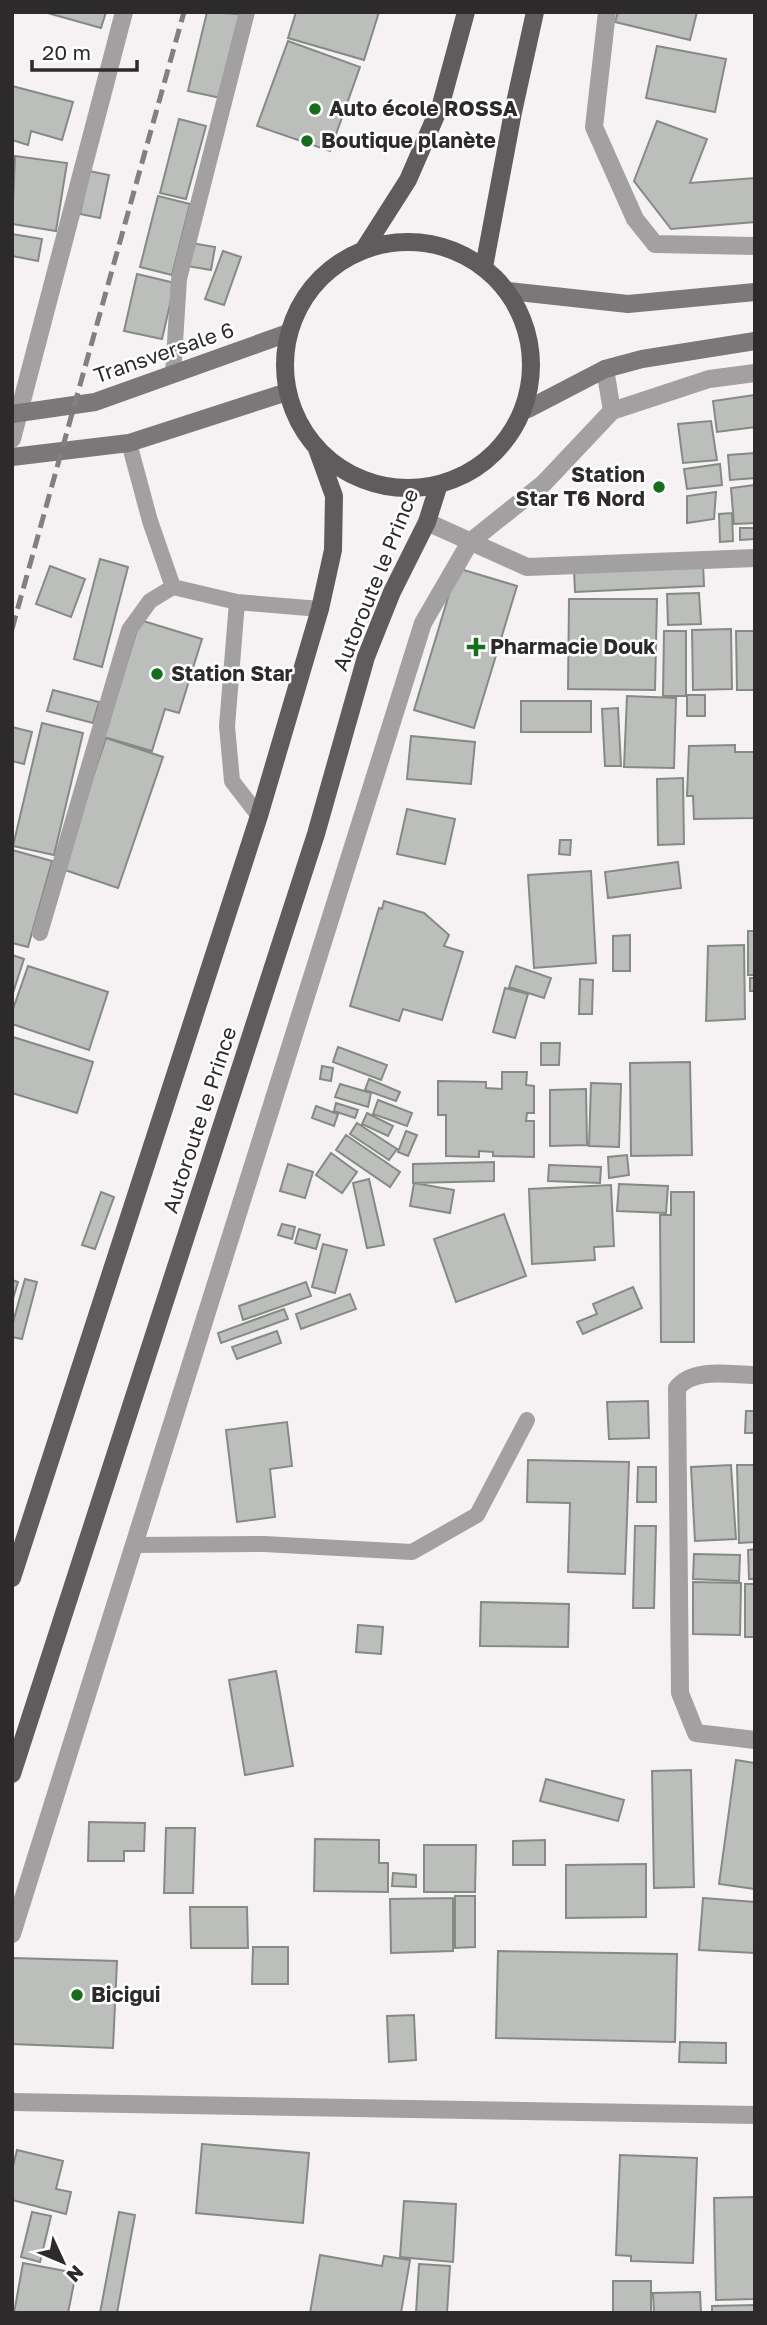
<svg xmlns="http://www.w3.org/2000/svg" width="767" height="2325" viewBox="0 0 767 2325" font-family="'Golos Text',sans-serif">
  <rect width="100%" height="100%" fill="#f6f2f4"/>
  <path fill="#bbbeba" stroke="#868a86" stroke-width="2" d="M44,12h62l-5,16z
    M207,12l33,2 -19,84 -33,-7z
    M296,12h83l-15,48 -76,-22z
    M618,12h79l-7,28 -75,-18z
    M288,41l72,26 -30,84 -73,-25z
    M657,46l69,13 -11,53 -69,-14z
    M12,86l61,16 -11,38 -31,-9 -3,14 -16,-5z
    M179,119l27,7 -20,73 -26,-6z
    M657,121l50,18 -17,44 65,-5v44l-84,7 -37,-48z
    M15,156l52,7 -11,68 -44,-7z
    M89,171l20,4 -9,43 -20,-4z
    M158,196l32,8 -18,71 -32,-8z
    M12,234l30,5 -4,22 -26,-5z
    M191,243l24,4 -4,23 -24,-4z
    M223,251l18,6 -17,48 -19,-6z
    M137,274l38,9 -13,56 -38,-8z
    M755,395v32l-38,5 -4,-31z
    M711,421l6,39 -34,3 -5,-39z
    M755,453v25l-25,2 -2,-25z
    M720,464l2,21 -35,4 -3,-20z
    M755,485v38l-21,1 -3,-36z
    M716,492l-2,27 -27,4v-27z
    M732,513l1,28 -13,1 -1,-28z
    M740,528h15v11l-15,1z
    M100,559l28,8 -26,100 -28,-8z
    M703,564l1,22 -129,6 -1,-22z
    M50,566l35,13 -14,38 -35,-13z
    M457,568l60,18 -43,142 -60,-18z
    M699,593l2,31 -33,1 -1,-31z
    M569,599h88l-2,91 -87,-1z
    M140,620l62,19 -23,74 -14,-4 -13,42 -48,-14z
    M731,629l1,60 -39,1 -1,-60z
    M664,631h22v65h-23z
    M736,631h19v59h-18z
    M53,690l46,12 -6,21 -46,-12z
    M687,695h18v21h-18z
    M627,696l49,2 -2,70 -50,-1z
    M521,701h70v31h-70z
    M618,708l3,58h-16l-3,-57z
    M42,723l41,10 -29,122 -41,-9z
    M12,727l20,5 -8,32 -12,-3z
    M411,736l64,6 -4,42 -64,-5z
    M106,738l57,19 -45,131 -56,-19z
    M735,745v7h20v66l-61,1 -1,-23h-6l2,-50z
    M683,778l1,66 -26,1 -1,-66z
    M407,809l48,10 -10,45 -48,-10z
    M560,840h11l-1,15 -11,-1z
    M12,850l40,11 -24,86 -16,-4z
    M678,862l3,26 -73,10 -3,-26z
    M591,871l5,92 -62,5 -6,-93z
    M384,901l40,12 25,22 -5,11 19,6 -21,68 -39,-11 -4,12 -49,-15 29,-98 3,1z
    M748,931h7v44h-7z
    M630,935v36h-17v-35z
    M744,945l1,74 -39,2 2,-75z
    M12,955l12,4 -12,37z
    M28,966l80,26 -19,58 -77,-26v-12z
    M516,966l35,12 -7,20 -35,-11z
    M750,978h5v13h-5z
    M580,979l13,1 -1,34h-13z
    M505,988l23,6 -13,44 -22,-6z
    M13,1037l80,25 -16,51 -65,-20z
    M541,1043h19l-1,22h-18z
    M338,1047l49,18 -6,15 -48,-18z
    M690,1062l2,93 -61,1 -1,-93z
    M322,1066l11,2 -2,13 -11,-2z
    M502,1072h25l-1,13 8,1v27h-7l-1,8h8v36l-41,-1v-4l-14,-1v6l-33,-1v-41h-8v-34l48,1v6l16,1z
    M369,1079l31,13 -4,9 -31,-11z
    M591,1083l30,1 -2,63 -30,-1z
    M340,1084l31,9 -3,14 -33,-10z
    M586,1089l1,56 -37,1v-56z
    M378,1100l34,13 -5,13 -34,-12z
    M336,1103l22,7 -3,8 -21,-7z
    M316,1106l22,8 -4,12 -22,-8z
    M367,1113l26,13 -5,10 -26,-12z
    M357,1123l40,26 -8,11 -39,-26z
    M406,1131l11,4 -9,21 -10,-4z
    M346,1135l54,37 -10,15 -54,-37z
    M331,1153l26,19 -15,21 -26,-18z
    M627,1155l2,20 -20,3 -1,-21z
    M494,1162v19l-81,2v-19z
    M288,1164l25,8 -8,26 -25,-7z
    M549,1165l52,2 -1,16 -52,-2z
    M369,1179l15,66 -17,3 -14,-65z
    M414,1183l40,7 -4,23 -40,-7z
    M619,1184l49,2 -2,27 -49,-2z
    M611,1185l3,61 -20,1 1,13 -63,4 -3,-75z
    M101,1192l13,5 -19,52 -13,-4z
    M671,1192h23v150h-33l-1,-127h11z
    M504,1214l22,62 -70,26 -22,-63z
    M282,1224l13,3 -3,12 -14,-4z
    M299,1229l21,6 -4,14 -21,-6z
    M323,1244l24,6 -12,43 -23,-6z
    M25,1279l12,3 -15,57 -10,-2v-11z
    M12,1280l6,2 -6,20z
    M306,1282l5,14 -68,24 -4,-14z
    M633,1287l9,21 -59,26 -6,-12 20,-8 -4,-10z
    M350,1294l6,15 -55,20 -5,-15z
    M284,1309l4,10 -67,24 -3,-10z
    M277,1331l4,12 -44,16 -5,-12z
    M648,1401l1,37 -40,1 -2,-37z
    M746,1411h9v22h-10z
    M287,1422l5,44 -22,3 5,48 -38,5 -11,-92z
    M528,1460l101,2 -4,112 -57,-2 2,-69 -43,-1z
    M731,1465l5,74 -41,2 -4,-74z
    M737,1465h18v77l-16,1z
    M638,1467h18v35h-19z
    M635,1526h21l-2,82h-21z
    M755,1549v30h-6l-1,-29z
    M694,1554l46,1 -1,26 -46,-2z
    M693,1582l48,1 -1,52 -47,-1z
    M745,1584h10v53h-10z
    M481,1602l88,2 -1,43 -88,-1z
    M358,1625l25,2 -2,27 -25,-2z
    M276,1671l17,95 -48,9 -16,-95z
    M736,1760l19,3v126l-36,-5z
    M691,1770l3,117 -40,1 -2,-117z
    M546,1779l78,21 -6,21 -78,-20z
    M89,1822l56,1 -1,28h-20v10h-36z
    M166,1828h29l-2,65h-29z
    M315,1839l64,1v23h9v29l-74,-1z
    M545,1840v25h-32v-24z
    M424,1845h52l-1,47h-51z
    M646,1864v53l-80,1v-53z
    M393,1873l23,2v12l-24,-1z
    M455,1896h20v51l-20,1z
    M453,1898v53l-62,2 -1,-54z
    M703,1898l52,4v51l-56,-3z
    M190,1907h57l1,41h-57z
    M253,1947h35v37h-36z
    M498,1951l179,3 -2,88 -179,-4z
    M13,1958l104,3 -4,87 -101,-4z
    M414,2015l2,45 -27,2 -2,-46z
    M680,2042l46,1v20l-47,-1z
    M202,2144l107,9 -6,70 -107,-10z
    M17,2150l46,11 -7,28 15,3 -5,22 -54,-14v-30z
    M620,2155l77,3 -4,105 -62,-2v-5l-15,-1z
    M755,2197v102l-39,1 -2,-102z
    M404,2201l52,3 -3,58 -53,-5z
    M32,2212l19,4 -11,46 -19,-5z
    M119,2212l16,3 -18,98h-17z
    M320,2255l62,11 2,-10 26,4 -9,53h-91z
    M23,2263l53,10 -8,40h-54z
    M419,2264l31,2 -3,47h-31z
    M613,2281h38v32h-38z
    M700,2292l1,21h-47l-1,-20z
    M755,2305v8h-43v-7z"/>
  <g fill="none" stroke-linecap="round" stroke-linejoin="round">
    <path stroke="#a2a0a1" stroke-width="16" d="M173,374l6,-95 68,-267
      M173,587l64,15 83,7
      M237,602l-10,124 5,55 27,35
      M40,933l89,-303 21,-29 23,-14 -23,-66 -21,-78
      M134,1545l130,-1 148,8 65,-37 50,-95"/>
    <path stroke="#a2a0a1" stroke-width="18" d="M607,12l-13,115 41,92 20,25 100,2
      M605,369l7,42
      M12,439l112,-427
      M427,522l100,45 228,-9
      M755,1375c-25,0 -61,-8 -78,13l3,305 16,40 59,7
      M12,1934l411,-1311 47,-81 74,-59 68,-72 97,-32 46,-6
      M12,2102l743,13"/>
    <path stroke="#7b787a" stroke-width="18" d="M508,291l120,13 127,-12
      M528,409l77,-40 37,-10 113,-18
      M12,414l83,-12 193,-69
      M12,457l117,-14 158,-51"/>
    <path stroke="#605c5e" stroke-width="18" d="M285 365a123 123 0 1 1 246 0a123 123 0 1 1-246 0Z
      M364,249l44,-69 33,-76 25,-92
      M484,267l29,-155 22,-100
      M12,1578l247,-762 61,-207 13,-59 1,-54 -17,-47
      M12,1774l304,-940 50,-177 26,-65 35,-70 12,-38"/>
    <path stroke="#827f80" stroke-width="5" stroke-dasharray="14 7" stroke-linecap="butt" d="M12,629l172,-617"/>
  </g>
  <g fill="#156e19" stroke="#fff" stroke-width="2.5">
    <circle cx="315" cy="109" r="7"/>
    <circle cx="307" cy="141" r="7"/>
    <circle cx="659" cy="487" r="7"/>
    <path d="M472.5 636.5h7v7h7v7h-7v7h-7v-7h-7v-7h7z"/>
    <circle cx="157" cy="674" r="7"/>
    <circle cx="77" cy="1995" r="7"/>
  </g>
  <g text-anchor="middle" stroke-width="5" stroke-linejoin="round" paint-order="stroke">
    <g font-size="21" font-weight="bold" fill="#2c2a2b" stroke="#fff" text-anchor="start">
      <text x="329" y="116">Auto école ROSSA</text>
      <text x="321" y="148">Boutique planète</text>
      <text x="645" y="482" text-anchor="end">Station<tspan x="645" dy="24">Star T6 Nord</tspan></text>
      <text x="490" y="654">Pharmacie Douk</text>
      <text x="171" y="681">Station Star</text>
      <text x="91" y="2002">Bicigui</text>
    </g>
    <g font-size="21" fill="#2c2a2b" stroke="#fff">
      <text transform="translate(164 353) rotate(-19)" y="7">Transversale 6</text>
      <text transform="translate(376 580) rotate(-68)" y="7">Autoroute le Prince</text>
      <text transform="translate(200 1120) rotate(-72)" y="7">Autoroute le Prince</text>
    </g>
  </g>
  <rect width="767" height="2325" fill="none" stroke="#2c2a2b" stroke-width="28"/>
  <g transform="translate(63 2262) rotate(134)" stroke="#ffffff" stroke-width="5" paint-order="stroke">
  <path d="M0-5L12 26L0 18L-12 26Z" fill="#2c2a2b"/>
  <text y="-10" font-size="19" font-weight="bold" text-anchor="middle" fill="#2c2a2b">N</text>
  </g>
  <path d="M32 60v10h105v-10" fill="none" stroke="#2c2a2b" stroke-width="3.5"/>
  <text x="42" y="60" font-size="21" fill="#2c2a2b" stroke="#ffffff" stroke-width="5" paint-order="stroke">20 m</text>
</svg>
